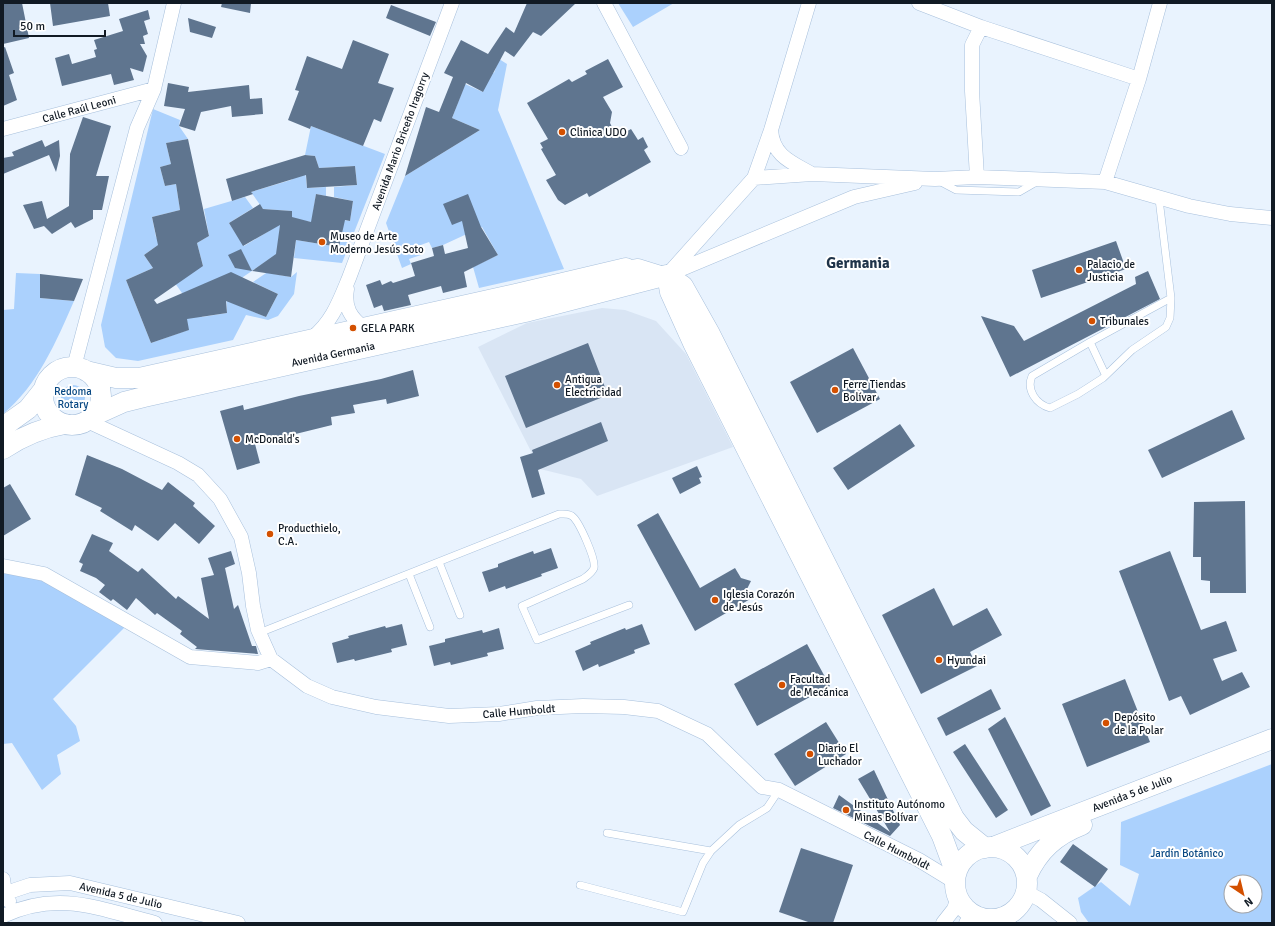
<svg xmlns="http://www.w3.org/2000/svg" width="1275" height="926" viewBox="0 0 1275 926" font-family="Signika,sans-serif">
  <rect width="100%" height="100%" fill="#e9f3fe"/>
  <path fill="#d9e5f4" d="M602,308l23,2 31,11 30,33 47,93 -136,49 -16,-17 -41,-10 -62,-122 49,-24z"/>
  <path fill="#abd1fd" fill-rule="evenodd" d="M618,3h56l-41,24z
    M499,59l8,5 -9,46 66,159 -85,19 -6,-21 25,-12 -16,-28 -39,18 -11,3 -3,-6 -11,4 3,9 -12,4 2,5 -9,4 -16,-45 19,-47 75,-46 -28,-12 13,-34 18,8 5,-23 6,4z
    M153,109l27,11 -1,6 9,13 -22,4 5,21 -11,3 5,19 11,-2 4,26 -28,7 4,20 5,6 -17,12 9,13 -27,12 25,63 37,-13 -4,-24 15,-7 3,18 25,-4 -1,-21 -44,1 -17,-24 38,-3 -6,-23 12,-7 -5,-27 41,-12 8,11 -24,15 15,23 25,-15 -10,-14 22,2 -4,35 -34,23 -15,24 38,16 12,-23 -25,-12 22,-15 -1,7 17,3 6,-5 -3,22 -16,22 -10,4 -22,-5 -13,25 -95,21 -22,-3 -11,-11 -4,-22z
    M311,126l74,28 -43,109 -48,-5 2,-18 43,7 4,-20 -18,-10 25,4 3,-20 -19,-4v-10l23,-2 -2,-19 -36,2 -4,-12 -10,-1z
    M305,170l2,18 19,-1v9l-10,-2 -3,19 2,10 -9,-2 -1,8 -14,-11 1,-7 -29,-2 -12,-17 40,-12z
    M16,273l24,1v24l34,3c-18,41 -36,84 -71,113v-104l11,-1z
    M61 397a12 12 0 1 1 24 0a12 12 0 1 1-24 0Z
    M3,566l41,8 85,49 -76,76 23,27 4,15 -23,14 4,19 -19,16 -30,-47 -9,1z
    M1272,764v159h-183l-8,-11 -3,-14 23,-16 29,24 9,-32 -19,-9 1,-43zM1231,882h24v24h-24z"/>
  <path fill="#5f758f" d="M3,3h19l7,35 -26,6z
    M50,3h58l2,13 -57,10z
    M222,3h29l-1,10 -29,-6z
    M527,3h49l-35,33 -8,-4 -19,25 -9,-6 -22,41 -17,-9 -14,35 28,12 -75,46 21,-69 13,5 14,-35 -9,-4 17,-33 27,14 18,-27 8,6z
    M391,5l45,17 -6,14 -44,-18z
    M148,10l2,9 -6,2 4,13 -5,2 2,8h-5l7,12 -4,16 -13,-4 4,12 -20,5 -3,-11 -49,12 -7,-28 14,-4 3,10 24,-7 -2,-7 3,-1 -3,-9 29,-9 -4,-12z
    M188,18l28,9 -4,11 -22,-6z
    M353,40l36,14 -11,29 16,5 -13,34 -7,-3 -11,27 -52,-20 -1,3 -22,-9 11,-29 -4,-1 12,-34 35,13z
    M5,47l9,26 -5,2 8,25 -14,6v-58z
    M608,59l15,28 -20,10 9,15 -2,11 7,14 14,-8 7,11 5,-3 5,10 -4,3 7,12 -62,35 -2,-4 -22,12 -7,-5 -12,-20 10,-5 -15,-26 2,-1 -3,-5 8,-4 -21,-36 42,-24 3,3 15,-8 -2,-3z
    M168,83l21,4 -1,5 61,-7 1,14 12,-1 1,16 -31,3 -1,-11 -30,6 -6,19 -16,-5 6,-17 -21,-3z
    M83,117l28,9 -15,50h13l-7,34h-9v9l-18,9 -4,-6 -19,12 -8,-8 -10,3 -11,-24 19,-4 5,18 22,-13 1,-52z
    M188,139l21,97 -12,7 6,23 -49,34 3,4 74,-32 47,22 -12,23 -40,-16 1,12 -40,6 2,11 -38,13 -25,-63 27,-12 -9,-13 14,-10 -6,-28 28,-7 -4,-26 -11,2 -5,-19 11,-3 -5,-21z
    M42,140l3,7 14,-7 1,16 -4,16 -7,-17 -46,19v-16l11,-2 -2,-4z
    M305,155l10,1 4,12 36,-2 2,19 -50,3 -1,-13 -55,17 2,2 -21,7 -6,-22z
    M316,194l37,7 -3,20 -5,-1 -6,27 -43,-7 -5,37 -39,-6 24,-17 4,-29 -37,21 -14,-23 31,-19 3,5 29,2v6l19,5z
    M468,194l13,33 17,28 -34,17 3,15 -24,6 -2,-7 -33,9 3,10 -27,6 -2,-6 -8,3 -8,-23 14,-5 2,5 9,-4 2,2 22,-7 -4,-13 23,-7 -2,-8 11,-3 2,9 23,-6 -6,-27 -10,4 -9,-21z
    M1116,241l10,28 -85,29 -9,-28z
    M241,249l11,22 -17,-3 -7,-13z
    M1148,271l12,28 -150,78 -29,-61 33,10 10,15 112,-57 -1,-7z
    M40,274l43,5 -9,22 -34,-3z
    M588,343l20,52 -82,33 -21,-52z
    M853,348l27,51 -63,34 -27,-51z
    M413,370l6,26 -32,8 -1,-5 -33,6 2,8 -24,4 1,8 -77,19 5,19 -23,7 -17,-59 23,-6 1,5 55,-14 82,-17z
    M1232,410l13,29 -83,39 -14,-28z
    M601,422l7,19 -70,29 7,24 -13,4 -12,-41 13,-4 -1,-3z
    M900,424l15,22 -67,44 -15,-22z
    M87,455l35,14 40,21 6,-8 27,21 -2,3 22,20 -16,18 -24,-21 -17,18 -23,-16 -3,6 -32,-20 2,-3 -27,-13z
    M697,466l5,11 -3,1 2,5 -21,11 -8,-16z
    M10,484l21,35 -28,17v-48z
    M1245,501l1,92h-36v-12l-9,-1v-23h-8l1,-55z
    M658,513l42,75 35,-20 6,10 10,3 -4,8 5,9 -57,33 -58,-106z
    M92,534l21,9 -4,8 29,21 4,-4 34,31 2,-3 31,23 -8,-41 13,-3 -6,-17 23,-7 4,13 -10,4 9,41 4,-4 14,41h4l2,8 -63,-5 2,-2 -17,-13 2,-3 -25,-18 -2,2 -19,-17 -9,12 -14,-11 -2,2 -12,-9 6,-7 -9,-7 -16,-7 3,-7 -4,-2z
    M551,548l7,20 -17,6 1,2 -36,13 -1,-3 -16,6 -7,-20 16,-5v-3l35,-13 1,3z
    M1170,551l31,79 25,-9 11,30 -24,8 9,22 20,-9 8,15 -60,28 -9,-19 -12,5 -50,-130z
    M934,588l19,38 34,-18 15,27 -32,17 7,14 -56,28 -39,-79z
    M402,624l5,21 -16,4 1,3 -37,9 -1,-2 -17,4 -5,-20 17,-5 -1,-2 37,-10 1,2z
    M642,624l8,20 -16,6 1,3 -36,14 -1,-3 -15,7 -8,-20 16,-7 -1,-2 35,-14 1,2z
    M499,628l5,21 -17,4 1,3 -37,9 -1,-3 -16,4 -5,-20 16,-4v-3l37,-9 1,3z
    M807,644l23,42 -73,40 -23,-42z
    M1125,679l25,63 -63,25 -25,-63z
    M991,689l10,20 -55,27 -9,-18z
    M1005,717l46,89 -20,10 -43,-87z
    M826,722l20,32 -51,32 -21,-32z
    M965,744l43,66 -12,8 -43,-66z
    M874,770l26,55 -10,11 -57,-28 6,-13 51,37 -32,-53z
    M1073,844l35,25 -13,18 -35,-25z
    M801,848l52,17 -20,58h-22l-32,-11z"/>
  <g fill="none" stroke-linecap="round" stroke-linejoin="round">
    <g stroke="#a8c0dc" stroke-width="8">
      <path id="lane" d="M939,181l17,9 63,2 19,-11
        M1090,342l-58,34c-6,14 4,28 18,32l28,-14 25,-16 29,-28 34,-23 4,-9 1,-20
        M1105,374l-15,-32 81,-44 -12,-99
        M439,562l21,53
        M409,574l21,53
        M259,633l300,-119c4,0 9,-1 13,2 7,5 24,43 22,52 -2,5 -7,8 -11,11l-61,27 15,34 92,-35
        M607,833l104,18
        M580,885l103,27 20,-49 8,-12 28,-26 28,-17 12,-18"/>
    </g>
    <g stroke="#a8c0dc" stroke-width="15">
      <path id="street" d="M604,3l77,145
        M919,3l62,24 158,52
        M3,129l151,-40
        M771,130c2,26 20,32 41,44
        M977,177l-5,-86v-46l9,-18
        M754,178l58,-4 123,5 42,-2 128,5 84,24 41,8 42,4
        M1105,182l34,-103 21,-76
        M626,268l12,-2 29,9 187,-78 61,-14
        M670,272l84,-94 17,-48 38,-127
        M347,289c-3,18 3,28 17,39
        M312,338c20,-16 27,-36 37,-60l103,-275
        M74,367l63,-239 17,-39 20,-86
        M87,421l91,42 20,12 22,24 21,38 8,36 4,33 5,24 13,29 36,27 25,11 44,10 73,9 50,-2 38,-6 46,-2 41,1 34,4 49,23 55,53 17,3 140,70 36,22
        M3,566l41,8 146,83 68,6 13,-4
        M3,879l2,14 4,8
        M1026,892l15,8 29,23
        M3,894l27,-9 40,-2 168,40
        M3,916c56,-26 96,-7 152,7
        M943,923l11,-14 4,-12
        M966,923l8,-8"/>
    </g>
    <g stroke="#a8c0dc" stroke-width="21">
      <path id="secondary" d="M667,275l3,17 23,51 249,493 10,27 3,19
        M667,275l16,11 27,48 244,484 10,13 21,17
        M43 396a29 29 0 1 1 58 0a29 29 0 1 1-58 0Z
        M86,371l30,7h23l381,-85 106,-25
        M93,416l31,-14 20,-5 381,-85 142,-37
        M3,427l25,-18 16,-20
        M3,449c20,-13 38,-21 62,-25
        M993,847l279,-108
        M955 883a36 36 0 1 1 72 0a36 36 0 1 1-72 0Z
        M1027,876c12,-26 29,-41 55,-51"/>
    </g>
    <use href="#lane" stroke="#fff" stroke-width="7"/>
    <use href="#street" stroke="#fff" stroke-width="14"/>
    <use href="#secondary" stroke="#fff" stroke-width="20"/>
  </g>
  <g fill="#d35000" stroke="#fff" stroke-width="1.5">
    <circle cx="562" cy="132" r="4"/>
    <circle cx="322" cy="242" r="4"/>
    <circle cx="1079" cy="270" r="4"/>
    <circle cx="1092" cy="321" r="4"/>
    <circle cx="353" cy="328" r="4"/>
    <circle cx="557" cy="385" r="4"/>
    <circle cx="835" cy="390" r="4"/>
    <circle cx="237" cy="439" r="4"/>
    <circle cx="270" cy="534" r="4"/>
    <circle cx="715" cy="600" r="4"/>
    <circle cx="939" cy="660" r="4"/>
    <circle cx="782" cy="685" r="4"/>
    <circle cx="1106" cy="723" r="4"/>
    <circle cx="810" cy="754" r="4"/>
    <circle cx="846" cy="810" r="4"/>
  </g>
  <g text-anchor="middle" stroke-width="4" stroke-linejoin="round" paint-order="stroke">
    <g font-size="11" fill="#111a24" stroke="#fff">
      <text transform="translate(79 109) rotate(-15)" y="4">Calle Raúl Leoni</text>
      <text transform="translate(400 141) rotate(-70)" y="4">Avenida Mario Briceño Iragorry</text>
      <text transform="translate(333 354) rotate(-12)" y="4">Avenida Germania</text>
      <text transform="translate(519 711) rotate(-5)" y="4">Calle Humboldt</text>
      <text transform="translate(1132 793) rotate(-21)" y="4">Avenida 5 de Julio</text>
      <text transform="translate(897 850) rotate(27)" y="4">Calle Humboldt</text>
      <text transform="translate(121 895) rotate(13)" y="4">Avenida 5 de Julio</text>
    </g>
    <g font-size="11" fill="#111a24" stroke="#fff" text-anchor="start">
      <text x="570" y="136">Clinica UDO</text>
      <text x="330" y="240">Museo de Arte<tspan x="330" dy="13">Moderno Jesús Soto</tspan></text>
      <text x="1087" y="268">Palacio de<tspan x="1087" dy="13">Justicia</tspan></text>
      <text x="1100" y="325">Tribunales</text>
      <text x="361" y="332">GELA PARK</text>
      <text x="565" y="383">Antigua<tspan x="565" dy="13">Electricidad</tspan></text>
      <text x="843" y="388">Ferre Tiendas<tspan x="843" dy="13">Bolívar</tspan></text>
      <text x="245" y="443">McDonald's</text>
      <text x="278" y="532">Producthielo,<tspan x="278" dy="13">C.A.</tspan></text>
      <text x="723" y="598">Iglesia Corazón<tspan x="723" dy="13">de Jesús</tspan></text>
      <text x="947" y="664">Hyundai</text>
      <text x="790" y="683">Facultad<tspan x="790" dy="13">de Mecánica</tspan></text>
      <text x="1114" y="721">Depósito<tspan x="1114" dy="13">de la Polar</tspan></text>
      <text x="818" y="752">Diario El<tspan x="818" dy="13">Luchador</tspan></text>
      <text x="854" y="808">Instituto Autónomo<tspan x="854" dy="13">Minas Bolívar</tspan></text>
    </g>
    <g font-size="11" fill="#084883" stroke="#fff">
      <text x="73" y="395">Redoma<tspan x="73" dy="13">Rotary</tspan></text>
      <text x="1187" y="857">Jardín Botánico</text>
    </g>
    <g font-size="15" font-weight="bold" fill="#1f3349" stroke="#fff">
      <text x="858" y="268">Germania</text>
    </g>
  </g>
  <rect width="1275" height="926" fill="none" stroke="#111a24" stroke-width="8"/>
  <g transform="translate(1243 894) rotate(145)"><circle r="19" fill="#ffffff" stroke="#a0a3a7"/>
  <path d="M0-3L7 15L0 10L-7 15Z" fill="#d35000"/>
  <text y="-6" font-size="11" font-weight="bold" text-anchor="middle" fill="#111a24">N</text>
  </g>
  <path d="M14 30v6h91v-6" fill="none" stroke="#111a24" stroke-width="2"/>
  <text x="20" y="30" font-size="12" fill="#111a24" stroke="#ffffff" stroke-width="3" paint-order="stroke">50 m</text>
</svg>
